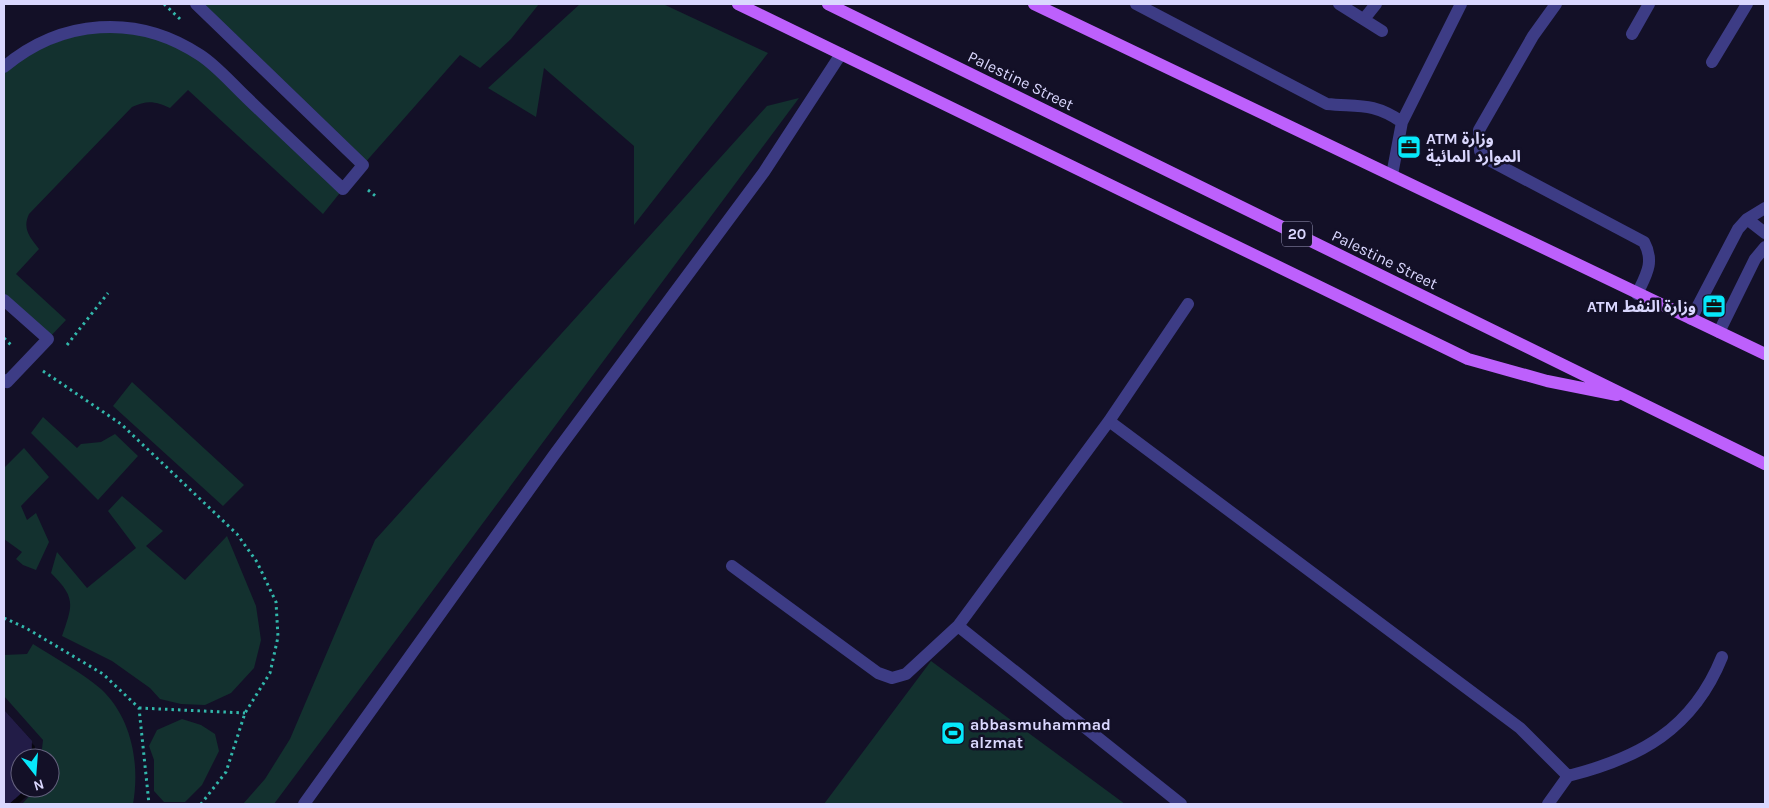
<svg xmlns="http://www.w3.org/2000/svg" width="1769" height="808" viewBox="0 0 1769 808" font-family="Karla,'Noto Sans Arabic',sans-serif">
  <defs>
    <filter id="shadow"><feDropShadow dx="3" dy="5.5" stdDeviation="0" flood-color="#0009"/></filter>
  </defs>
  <rect width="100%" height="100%" fill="#131027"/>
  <path fill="#13312f" d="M196,4h343l-28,35 -31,29 -20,-13 -97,110z
    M580,4h83l105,49 -134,172v-79l-90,-78 -8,49 -48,-29z
    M101,27l81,17 161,145 -20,25 -135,-124 -18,18c-15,-7 -23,-8 -38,-1l-103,107c-7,15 1,23 10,35l-23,25 50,46 -18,19 -44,-39v-233l15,-12z
    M799,98l-525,706h-31l22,-25 25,-40 85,-199 392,-434z
    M132,382l112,103 -21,21 -110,-100z
    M43,417l34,31 4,-4 20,-2 14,-8 23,22 -40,44 -67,-67z
    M24,448l25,29 -28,29 6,14 9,-7 13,29 -13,28 -13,-5 -7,-6 6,-7 -18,-13v-71z
    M122,496l41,35 -17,15 39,34 42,-44 29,70 5,34 -7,28 -23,25 -26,12 -24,-1 -21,-5 -10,-11 -38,-27 -50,-25c11,-32 14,-38 -11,-63l6,-21 30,36 49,-40 -28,-37z
    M33,644c22,14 48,28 68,45 31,29 39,75 32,115h-111l15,-16h13v-30h-9l2,-18 -39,-44v-41l23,-1z
    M931,661l194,143h-301z
    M182,719l19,6 14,9 4,17 -17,34 -17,17h-21l-10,-11v-31l-5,-14 8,-16z"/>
  <path fill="#241c47" filter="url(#shadow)" d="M4,710l28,31 -1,17h-11v30h7l-18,16h-5z"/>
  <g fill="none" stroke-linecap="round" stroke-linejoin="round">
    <path stroke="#32b7ab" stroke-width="3" stroke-dasharray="2.5 4" stroke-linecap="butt" d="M164,4l16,15
      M368,190l10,8
      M4,338l9,9
      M67,345l41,-52
      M43,371l78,53 116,110 20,28 19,40 2,35 -8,36 -25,40 -19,59 -25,32
      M4,618l22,10 77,46 36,34 10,96
      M139,708l106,5"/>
    <path stroke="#3d3c85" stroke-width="12" d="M1136,4l191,100c31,3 46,-2 75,18l-10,53
      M1339,4l43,27
      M1556,4l-23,32 -54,94 1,21 7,8 157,83c11,20 2,33 -7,52
      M1364,19l12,-15
      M1632,34l17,-30
      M1712,62l35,-58
      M4,67c57,-48 133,-54 196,-12 17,11 32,29 47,43 32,31 64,61 96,91l20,-24 -167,-161
      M1402,122l59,-118
      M1747,219l18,14
      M4,300l44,39 -41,43 -3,-2
      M1691,319l47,-90 9,-10 18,-11
      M1719,332l36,-73 10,-12
      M1109,421l411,307 48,48 -20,28
      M732,566l146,107 14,5 14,-4 52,-48 151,-205 79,-117
      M958,626l223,178
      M1568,776c72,-18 125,-47 154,-119
      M304,804l250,-349 210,-283 77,-118"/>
    <path stroke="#bd60fc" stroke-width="12" d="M738,4l730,355 79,22 70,14
      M828,4l937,460
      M1034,4l731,350"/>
  </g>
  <defs>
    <g id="office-square" transform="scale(1.25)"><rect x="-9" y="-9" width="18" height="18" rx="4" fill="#07e8fa" stroke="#131027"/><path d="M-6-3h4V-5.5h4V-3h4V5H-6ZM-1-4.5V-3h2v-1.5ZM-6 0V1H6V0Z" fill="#111"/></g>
    <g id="stadium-square" transform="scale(1.25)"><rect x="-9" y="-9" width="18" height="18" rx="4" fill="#07e8fa" stroke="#131027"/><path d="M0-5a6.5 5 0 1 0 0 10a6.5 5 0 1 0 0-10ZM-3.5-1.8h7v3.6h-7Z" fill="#111"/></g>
  </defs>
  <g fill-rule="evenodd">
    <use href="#office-square" x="1409" y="147"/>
    <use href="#office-square" x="1714" y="306"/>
    <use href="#stadium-square" x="953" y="733"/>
  </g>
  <g text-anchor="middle" stroke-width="5" stroke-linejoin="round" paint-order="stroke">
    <rect fill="#131027" stroke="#9e9bbe" stroke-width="1" x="1282" y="221.5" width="30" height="25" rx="4"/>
    <g font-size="15" font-weight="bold" fill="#dad7fe">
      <text x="1297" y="239">20</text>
    </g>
    <g font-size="16" fill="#dad7fe" stroke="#131027">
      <text transform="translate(1021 80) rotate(26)" y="6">Palestine Street</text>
      <text transform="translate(1385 259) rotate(26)" y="6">Palestine Street</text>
    </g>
    <g font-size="16" font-weight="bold" fill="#dad7fe" stroke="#131027" text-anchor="start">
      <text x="1426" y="144">ATM وزارة<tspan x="1426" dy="18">الموارد المائية</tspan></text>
      <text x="1696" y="312" text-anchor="end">ATM وزارة النفط</text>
      <text x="970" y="730">abbasmuhammad<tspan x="970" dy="18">alzmat</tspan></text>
    </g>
  </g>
  <rect width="1769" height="808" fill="none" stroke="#dad7fe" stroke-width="10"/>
  <g transform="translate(35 773) rotate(163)"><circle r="24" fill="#131027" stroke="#63607d"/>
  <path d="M0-4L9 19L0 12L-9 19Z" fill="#07e8fa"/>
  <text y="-8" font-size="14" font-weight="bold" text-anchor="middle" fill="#dad7fe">N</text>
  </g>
</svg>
